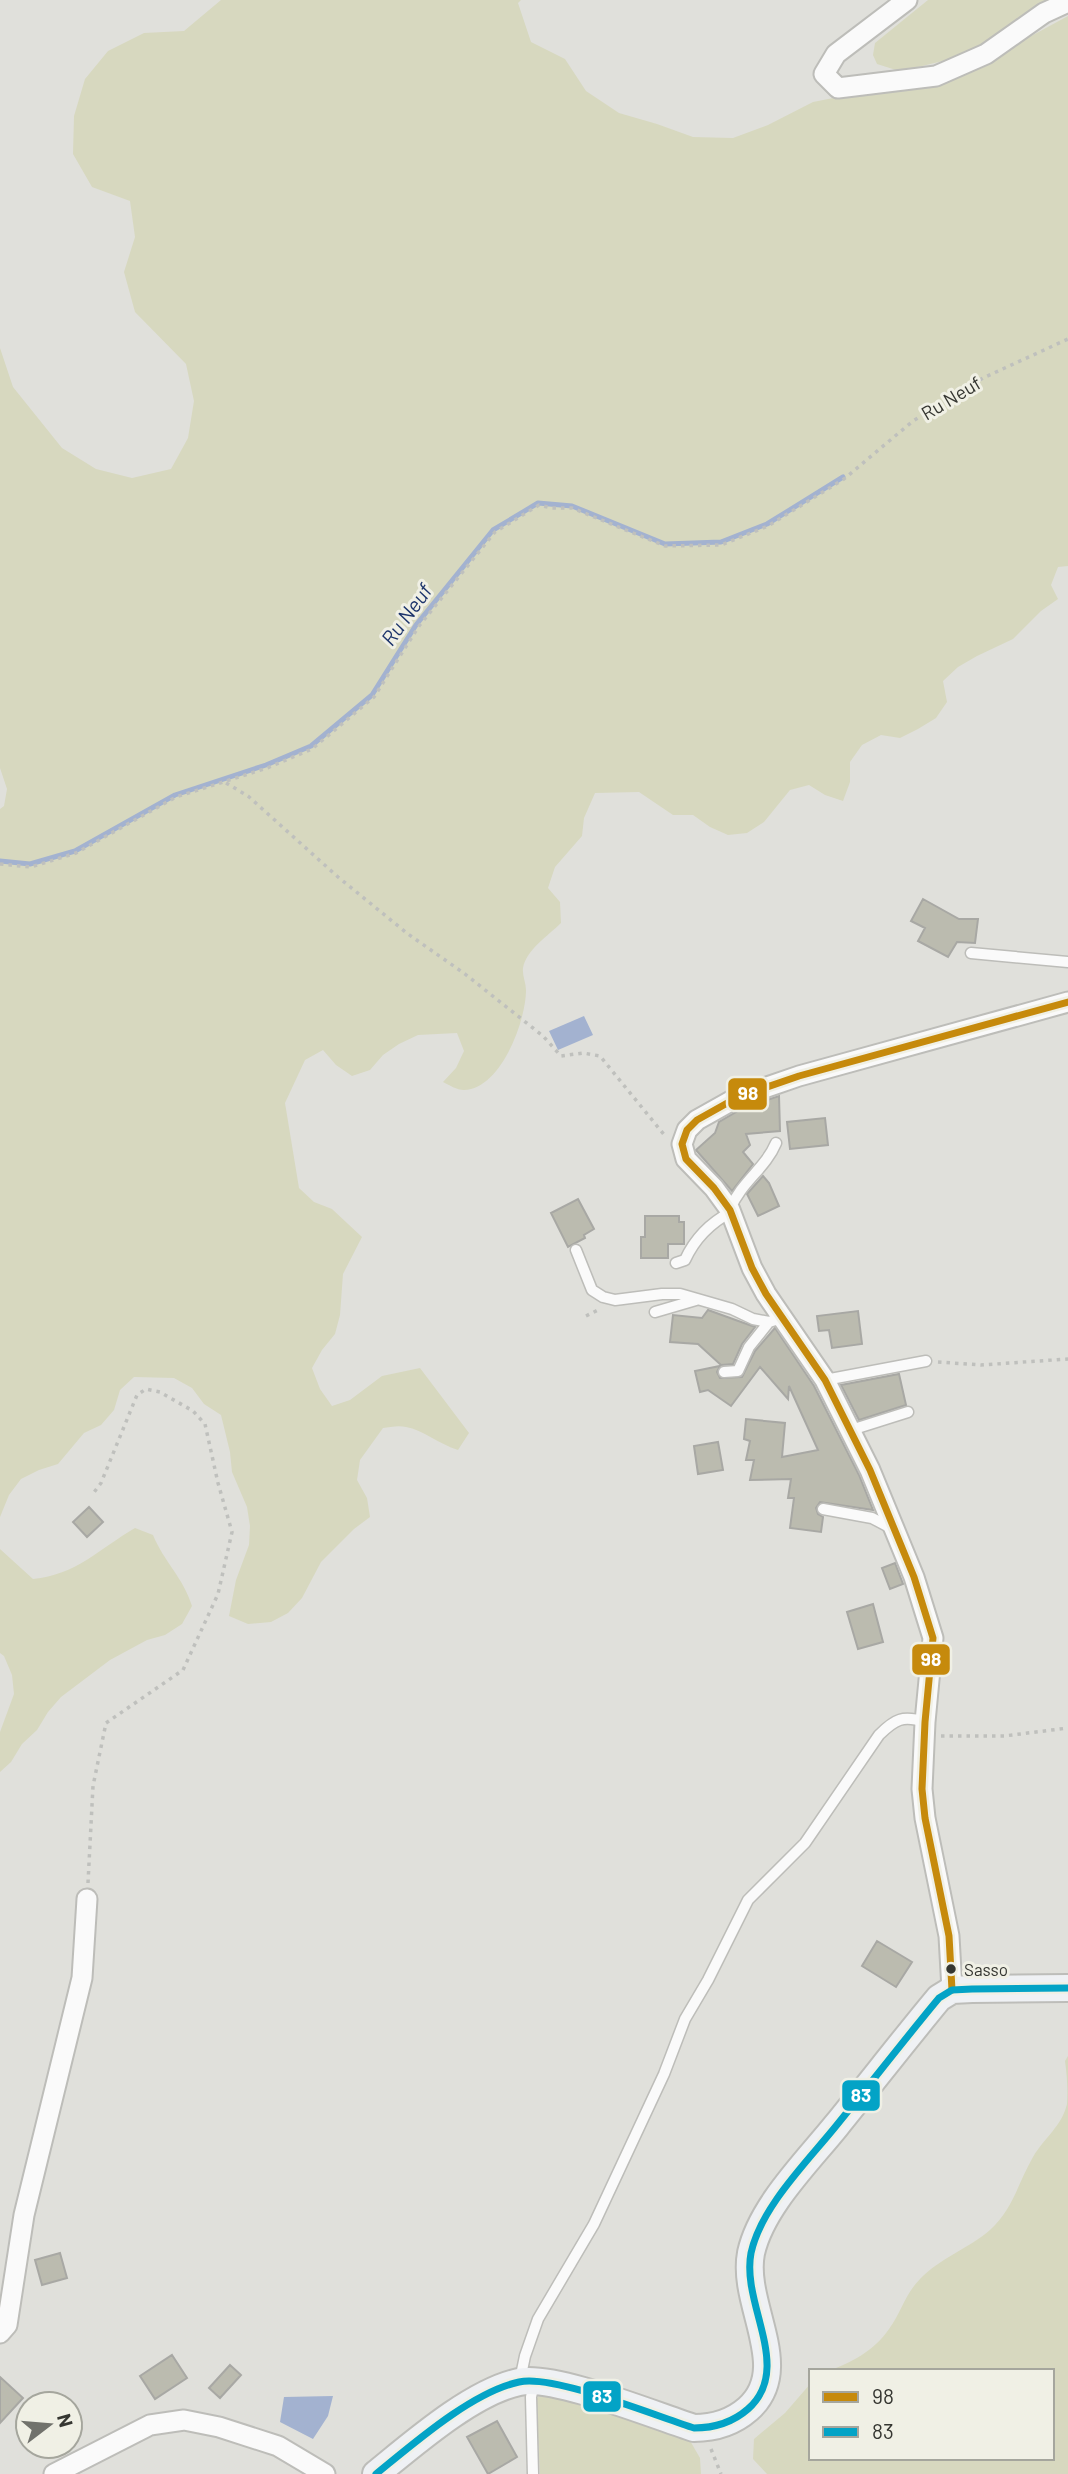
<svg xmlns="http://www.w3.org/2000/svg" width="1068" height="2474" viewBox="0 0 1068 2474" font-family="Barlow,sans-serif">
  <rect width="100%" height="100%" fill="#e0e0db"/>
  <path fill="#d7d8bf" d="M221,0h300l-3,3 13,39 34,17 21,32 33,22 38,11 36,13 40,1 35,-13 45,-23 152,-30 103,-56v550l-10,1 -7,18 7,14 -17,12 -28,28 -36,17 -19,11 -15,14 4,21 -11,16 -18,11 -18,9 -19,-3 -19,10 -12,17v20l-7,19 -18,-6 -16,-10 -19,5 -26,32 -17,11 -19,2 -18,-8 -17,-12h-20l-34,-23 -44,1 -11,25 -2,18 -27,31 -7,21 12,14 1,21c-12,12 -35,27 -38,45 -1,7 3,15 3,22 0,31 -25,99 -62,100 -7,0 -15,-5 -21,-8l13,-14 8,-17 -7,-18 -39,2 -19,9 -16,11 -13,15 -18,6 -16,-11 -13,-15 -18,10 -20,43 14,85 15,14 18,7 30,28 -19,37 -3,41 -5,19 -13,16 -10,18 8,21 12,17 18,-6 32,-24 38,-8 49,65 -11,17c-19,-6 -35,-20 -52,-23 -7,-2 -16,0 -23,1l-23,32 -3,20 10,18 3,19 -16,12 -33,33 -19,36 -14,15 -17,9 -23,2 -19,-8 7,-36 13,-35 1,-19 -3,-19 -15,-35 -2,-20 -9,-37 -17,-11 -12,-16 -18,-10 -40,-1 -14,13 -6,20 -13,15 -17,8 -26,31 -19,6 -18,9 -12,16 -9,22v-708l4,-3 3,-17 -7,-21v-420l13,39 49,61 34,21 36,9 39,-9 17,-31 6,-37 -8,-37 -51,-52 -11,-40 11,-35 -5,-36 -38,-14 -19,-33 1,-38 11,-37 23,-28 36,-18 40,-2z
    M928,0h118l-65,48 -18,8 -57,14h-10l-19,-6 -4,-9 2,-12z
    M135,1528l18,7c11,27 30,42 39,71l-10,18 -17,11 -18,5 -37,20 -49,37 -13,15 -11,18 -15,14 -11,18 -11,10v-40l14,-38 -2,-19 -8,-19 -4,-3v-104l33,30c43,-4 66,-30 102,-51z
    M1068,2056v418h-301l-14,-15 1,-20 31,-26 26,-30v75h241v-87h-224c23,-8 47,-21 61,-42 12,-16 16,-35 31,-50 20,-21 48,-30 70,-49 23,-21 28,-47 43,-73 11,-19 29,-31 34,-53 1,-14 0,-29 -2,-43z
    M541,2392l148,47 11,19 1,16h-161l-4,-74z"/>
  <path fill="#a3b2d0" d="M584,1016l9,19 -35,15 -9,-19z
    M333,2396l-5,20 -15,23 -33,-17 4,-25z"/>
  <g fill="none" stroke-linecap="round" stroke-linejoin="round">
    <path stroke="#a3b2d0" stroke-width="5" d="M0,861l30,3 45,-13 100,-56 91,-30 45,-19 61,-51 44,-70 77,-95 45,-27 34,3 93,38 56,-2 46,-18 76,-47"/>
  </g>
  <path fill="#bbbbaf" stroke="#a8a8a4" stroke-width="2" d="M923,899l36,20h19l-3,24 -18,-1 -9,15 -30,-16 7,-13 -14,-7z
    M779,1096l1,35 -34,3 4,11 -7,7 10,12 -21,27 -36,-41 19,-17 4,-11 24,-14z
    M825,1118l3,27 -38,4 -3,-27z
    M763,1176l6,7 10,23 -21,10 -11,-22z
    M578,1199l16,30 -10,6 1,3 -17,9 -17,-34z
    M645,1216h34v6h5v22h-16v14h-27v-21h4z
    M708,1310l47,17 -13,17 -9,20 -12,1 -23,-21 -28,-2 3,-27 29,3z
    M858,1311l4,33 -30,4 -3,-18 -10,1 -2,-15z
    M775,1328l39,58 45,89 14,35 -53,-8 -4,6 2,6 5,3 -2,15 -31,-4 4,-30h-6l3,-19 -41,1 4,-20h-8l4,-19 -6,-2 2,-20 39,4 -3,34 36,-7 -29,-64 -1,13 -28,-32 -29,39 -23,-16 -8,2 -5,-21 25,-5 -3,6 3,6 22,-1 13,-26z
    M899,1374l7,31 -47,15 -18,-35z
    M718,1442l5,28 -25,4 -4,-28z
    M89,1507l14,15 -16,15 -14,-15z
    M895,1563l8,21 -13,5 -8,-21z
    M873,1604l10,38 -25,7 -11,-37z
    M877,1941l35,21 -16,25 -34,-21z
    M60,2253l7,25 -25,7 -7,-25z
    M172,2355l15,23 -32,21 -15,-23z
    M230,2365l11,10 -21,23 -11,-10z
    M0,2377l23,21 -23,25z
    M497,2421l20,36 -29,17 -21,-37z"/>
  <g fill="none" stroke-linecap="round" stroke-linejoin="round">
    <g stroke="#bdbdb9" stroke-width="13">
      <path id="lane" d="M971,953l97,9
        M730,1209c12,-28 35,-40 46,-66
        M576,1250l16,40 11,7 12,3 47,-6h18l52,15 21,10 16,3 13,-4
        M676,1263l9,-3c10,-22 25,-37 46,-48
        M655,1312l41,-12
        M724,1372l14,-1 11,-24 20,-25
        M825,1380l101,-19
        M851,1430l57,-18
        M823,1509l49,9 19,10
        M520,2380l5,-24 13,-37 56,-95 70,-150 21,-55 23,-39 40,-80 57,-57 74,-108c16,-16 24,-20 46,-13
        M533,2474l-2,-77 3,-14"/>
    </g>
    <g stroke="#bdbdb9" stroke-width="23">
      <path id="street" d="M907,0l-71,54 -12,20 14,14 98,-12 50,-22 58,-41 24,-11
        M952,1990l-3,-54 -24,-118 -3,-29 3,-67 8,-84 -19,-61 -44,-107 -45,-90 -59,-86 -14,-26 -22,-58 -16,-22 -28,-29 -4,-15 5,-14 10,-10 41,-23 61,-21 269,-74
        M0,2333l7,-8 17,-110 58,-237 5,-79
        M54,2474l96,-49 34,-5 35,7 59,19 47,28"/>
    </g>
    <g stroke="#bdbdb9" stroke-width="30">
      <path id="secondary" d="M376,2474c37,-30 96,-82 143,-92 34,-8 137,34 175,46 20,0 38,-5 54,-19 46,-41 -7,-104 3,-156 10,-46 56,-91 85,-127 35,-43 68,-86 103,-128l13,-8 20,-1 96,-1"/>
    </g>
    <path stroke="#bfc0bd" stroke-width="3.5" stroke-dasharray="3.5 5" stroke-linecap="butt" d="M226,783l22,13 90,81 70,57 57,40 78,62 18,20 22,-3 17,3 66,81
      M0,864l31,3 45,-14 100,-56 91,-29 45,-19 62,-52 45,-71 76,-94 44,-27 13,3h20l93,38 56,-1 47,-19 76,-47 69,-58 70,-43 85,-39
      M586,1316l12,-6
      M938,1362l43,3 87,-6
      M941,1736h63l64,-8
      M88,1883l5,-97 13,-63 77,-53 35,-76 14,-62 -14,-49 -13,-59 -12,-13 -33,-19 -14,-3 -9,6 -36,88 -9,12
      M711,2449l10,25"/>
    <use href="#lane" stroke="#fafafa" stroke-width="10"/>
    <use href="#street" stroke="#fafafa" stroke-width="19"/>
    <use href="#secondary" stroke="#eff1f4" stroke-width="26"/>
    <g stroke="#f0f0e5" stroke-width="12">
      <path id="bus-1" d="M952,1990l-3,-54 -24,-118 -3,-29 3,-67 8,-84 -19,-61 -44,-107 -45,-90 -59,-86 -14,-26 -22,-58 -16,-22 -28,-29 -4,-15 5,-14 10,-10 41,-23 61,-21 269,-74"/>
    </g>
    <g stroke="#f0f0e5" stroke-width="12">
      <path id="bus-2" d="M376,2474c37,-30 96,-82 143,-92 34,-8 137,34 175,46 20,0 38,-5 54,-19 46,-41 -7,-104 3,-156 10,-46 56,-91 85,-127 35,-43 68,-86 103,-128l13,-8 20,-1 96,-1"/>
    </g>
    <use href="#bus-1" stroke="#c68a0c" stroke-width="7"/>
    <use href="#bus-2" stroke="#03a3c6" stroke-width="7"/>
  </g>
  <circle fill="#353631" stroke="#f0f0e5" stroke-width="2.5" cx="951" cy="1969" r="6"/>
  <g text-anchor="middle" stroke-width="6" stroke-linejoin="round" paint-order="stroke">
    <g font-size="17" fill="#353631" stroke="#f0f0e5" text-anchor="start">
      <text x="964" y="1976">Sasso</text>
    </g>
    <g font-size="19" fill="#353631" stroke="#f0f0e5">
      <text transform="translate(951 398) rotate(-31)" y="7">Ru Neuf</text>
    </g>
    <g font-size="21" font-style="italic" fill="#1c346b" stroke="#f0f0e5">
      <text transform="translate(407 615) rotate(-54)" y="7">Ru Neuf</text>
    </g>
  </g>
  <g stroke="#f0f0e5" stroke-width="2.5">
    <rect x="727" y="1077" width="41" height="34" rx="7" fill="#c68a0c"/>
    <rect x="911" y="1643" width="40" height="33" rx="7" fill="#c68a0c"/>
    <rect x="841" y="2079" width="40" height="33" rx="7" fill="#03a3c6"/>
    <rect x="582" y="2380" width="40" height="33" rx="7" fill="#03a3c6"/>
  </g>
  <g font-size="19" text-anchor="middle" font-weight="bold" fill="#fff">
    <text x="748" y="1100">98</text>
    <text x="931" y="1666">98</text>
    <text x="861" y="2102">83</text>
    <text x="602" y="2403">83</text>
  </g>
  <rect x="809" y="2369" width="245" height="91" fill="#f0f0e5" stroke="#a5a69d" stroke-width="2"/>
  <rect x="823" y="2392" width="35" height="10" fill="#c68a0c" stroke="#a5a69d" stroke-width="2"/>
  <text x="872" y="2404" font-size="21" fill="#353631">98</text>
  <rect x="823" y="2427" width="35" height="10" fill="#03a3c6" stroke="#a5a69d" stroke-width="2"/>
  <text x="872" y="2439" font-size="21" fill="#353631">83</text>
  <g transform="translate(49 2425) rotate(74)"><circle r="33" fill="#f0f0e5" stroke="#a5a69d" stroke-width="2"/>
  <path d="M0-5L12 26L0 18L-12 26Z" fill="#71726c"/>
  <text y="-10" font-size="19" font-weight="bold" text-anchor="middle" fill="#353631">N</text>
  </g>
</svg>
